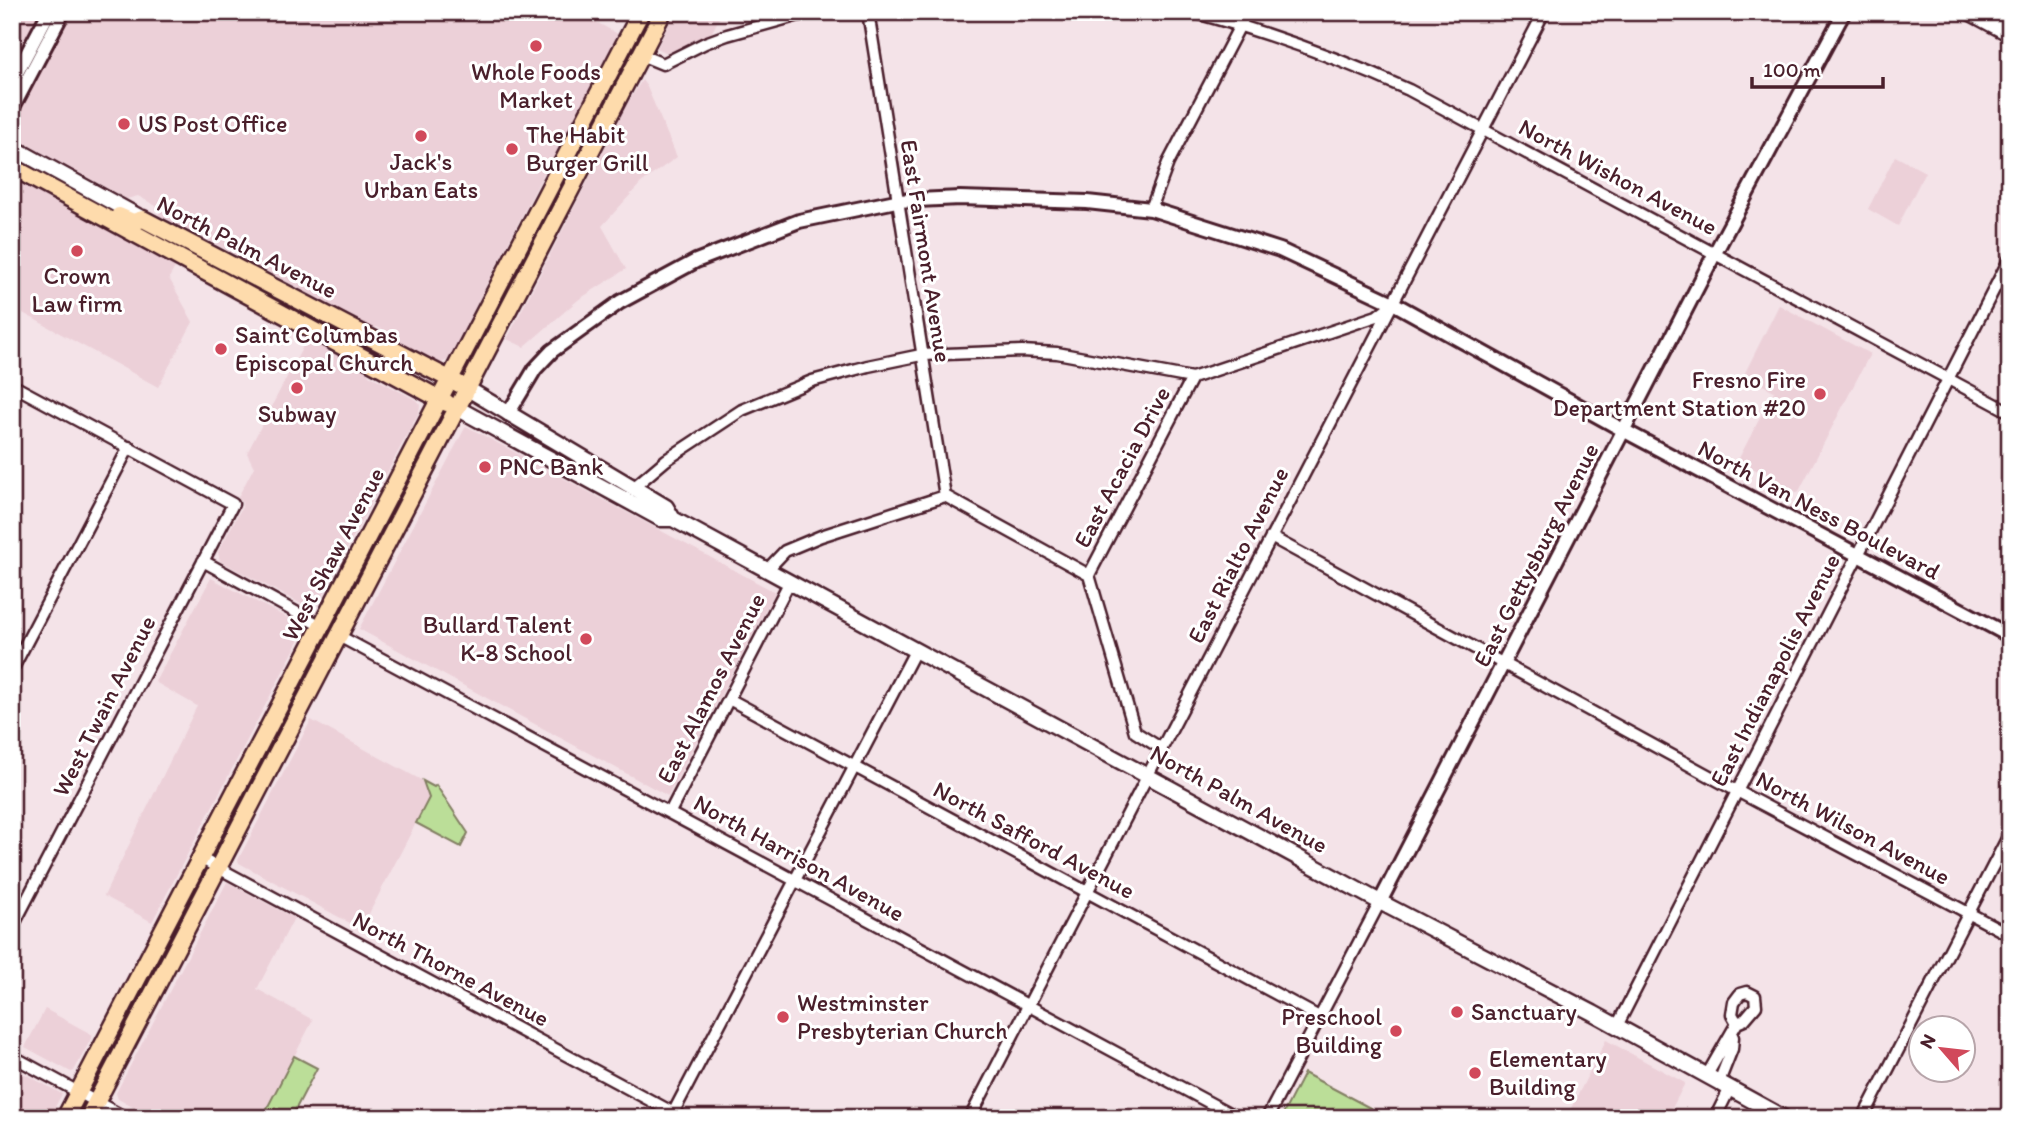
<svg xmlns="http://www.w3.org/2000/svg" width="2022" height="1130" viewBox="0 0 2022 1130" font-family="Itim,sans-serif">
  <rect width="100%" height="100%" fill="#f4e3e8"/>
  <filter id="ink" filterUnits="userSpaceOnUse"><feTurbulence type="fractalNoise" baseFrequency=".0143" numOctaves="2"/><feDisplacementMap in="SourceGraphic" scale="14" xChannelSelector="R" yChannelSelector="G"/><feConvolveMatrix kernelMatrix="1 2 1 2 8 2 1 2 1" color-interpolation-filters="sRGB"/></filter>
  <g filter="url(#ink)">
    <path fill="#ecd0d8" d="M12,12h566l40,22 -69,134 -2,-1 -99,193 -10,4 -47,-26 -1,-4 -13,-7 -4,1 -178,-95 -35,-16 -4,-11 -18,-10 -11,3 -115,-63v-15l48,-91 -29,-1 -19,36z
      M675,12h47l-10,20 -43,22 -12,-6z
      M642,80l5,7 30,70 -36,26 -39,43 24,43 -48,31 -54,47 -17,-8 120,-235z
      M1895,156l30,16 -27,54 -30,-17z
      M12,178l16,6 149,80 -8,14 24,44 -35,65 -146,-80z
      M1779,305l91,49 -72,139 -60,-33 36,-69 -30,-16z
      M309,335l51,28 9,12 47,25 4,5 -1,7 -102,194 -3,2h-5l-89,-47 -2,-9 24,-45v-4l-4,-6 16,-30 -7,-14z
      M466,426l309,166 -107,204 -309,-167z
      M211,578l90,47 2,8 -151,289 -48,-26 93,-190 -42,-24z
      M311,720l112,61 6,17 -68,131 -122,-66 -1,-3z
      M227,882l67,36 -37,71 56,31 -51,98h-109l-35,-19 -2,-6z
      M45,1009l48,26 -19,36 -3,1 -46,-25z
      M1606,1040l79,43 -18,35h-101z
      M12,1067l50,27 -13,24h-37z"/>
    <path fill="#bbde98" stroke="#827e62" stroke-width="2" d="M423,781l11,6 2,-2 32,48 -7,14 -45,-24 13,-25z
      M294,1056l23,12 -26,50h-29z
      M1304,1073l85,45h-108z"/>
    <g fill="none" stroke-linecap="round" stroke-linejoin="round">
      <g stroke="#4a1f2b" stroke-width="15">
        <path id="minor" d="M868,12l77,484
          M1193,12c77,21 144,45 216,78l601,322
          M641,55l22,9 42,-21 22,-8 83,-23
          M1151,209l17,-46 79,-151
          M12,385l221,119 -221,424
          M633,488l33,-28 76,-50 70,-29 56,-15 53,-11 101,-4 35,2 135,25 185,-62 13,-10
          M1271,537l466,254 273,144
          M203,561l118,65
          M766,571l19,-20 36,-15 124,-40 144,79 46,157 27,17
          M1089,575l103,-197
          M339,636l899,482
          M12,670l117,-223
          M729,699l590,318
          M670,812l119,-229
          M200,858l483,260
          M1617,1026l393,-768
          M12,1056l114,62
          M1707,1075l30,-52 7,-3 12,-14 -1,-10 -8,-4 -7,2 -6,8 -2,12 5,9
          M1719,1082l13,-33 1,-12
          M671,1117l244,-466
          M974,1118l-1,-6 571,-1100
          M1267,1118l113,-216
          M1715,1118l15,-30
          M1863,1118l147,-285"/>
      </g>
      <g stroke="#4a1f2b" stroke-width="18">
        <path id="tertiary" d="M12,82l37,-70
          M12,109l51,-97
          M508,414l27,-45 17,-18 68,-49 76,-41 103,-40 97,-20 64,-3 127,4 64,7 129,41 113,53 230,127 387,206
          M1380,902l335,-649 129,-241"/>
      </g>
      <g stroke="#4a1f2b" stroke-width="19">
        <path id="secondary" d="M1969,12l41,22
          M12,147l131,72
          M468,389l198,118 7,12
          M457,408l204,111h12l707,383 213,111 191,105"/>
      </g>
      <g stroke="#4a1f2b" stroke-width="21">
        <path id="primary" d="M12,167l435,236
          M119,216l14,6 10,-3 316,165
          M65,1118l576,-1106
          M88,1118l575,-1106"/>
      </g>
      <use href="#minor" stroke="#fff" stroke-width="10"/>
      <use href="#tertiary" stroke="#fff" stroke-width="12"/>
      <use href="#secondary" stroke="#fff" stroke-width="14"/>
      <use href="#primary" stroke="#fedbac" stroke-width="16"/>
    </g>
  </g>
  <g fill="#d1495b" stroke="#fff" stroke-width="2.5">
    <circle cx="536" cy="46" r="7"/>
    <circle cx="124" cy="124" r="7"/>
    <circle cx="421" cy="136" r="7"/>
    <circle cx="512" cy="149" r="7"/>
    <circle cx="77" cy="251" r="7"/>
    <circle cx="221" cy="349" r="7"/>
    <circle cx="297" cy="388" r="7"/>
    <circle cx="1820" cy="394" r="7"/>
    <circle cx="485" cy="467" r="7"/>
    <circle cx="586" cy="639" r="7"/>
    <circle cx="1457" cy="1012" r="7"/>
    <circle cx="783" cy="1017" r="7"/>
    <circle cx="1396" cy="1031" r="7"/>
    <circle cx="1475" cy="1073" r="7"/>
  </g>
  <g text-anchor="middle" stroke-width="6" stroke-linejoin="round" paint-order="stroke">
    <g font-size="24" fill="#4a1f2b" stroke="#fff" text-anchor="start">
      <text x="536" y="80" text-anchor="middle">Whole Foods<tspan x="536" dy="28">Market</tspan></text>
      <text x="138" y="132">US Post Office</text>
      <text x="526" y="143">The Habit<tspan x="526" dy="28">Burger Grill</tspan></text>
      <text x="421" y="170" text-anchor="middle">Jack's<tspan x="421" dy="28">Urban Eats</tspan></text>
      <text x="77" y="284" text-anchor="middle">Crown<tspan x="77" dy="28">Law firm</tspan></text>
      <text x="235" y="343">Saint Columbas<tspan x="235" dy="28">Episcopal Church</tspan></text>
      <text x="1806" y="388" text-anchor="end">Fresno Fire<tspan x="1806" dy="28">Department Station #20</tspan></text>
      <text x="297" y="422" text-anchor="middle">Subway</text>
      <text x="499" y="475">PNC Bank</text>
      <text x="572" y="633" text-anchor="end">Bullard Talent<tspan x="572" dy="28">K-8 School</tspan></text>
      <text x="797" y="1011">Westminster<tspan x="797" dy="28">Presbyterian Church</tspan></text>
      <text x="1471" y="1020">Sanctuary</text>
      <text x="1382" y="1025" text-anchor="end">Preschool<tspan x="1382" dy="28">Building</tspan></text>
      <text x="1489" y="1067">Elementary<tspan x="1489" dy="28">Building</tspan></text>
    </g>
    <g font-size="24" fill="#4a1f2b" stroke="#fff">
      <text transform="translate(1618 177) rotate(28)" y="8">North Wishon Avenue</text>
      <text transform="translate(247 247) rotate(27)" y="8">North Palm Avenue</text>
      <text transform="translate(926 251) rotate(81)" y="8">East Fairmont Avenue</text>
      <text transform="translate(1122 467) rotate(-62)" y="8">East Acacia Drive</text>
      <text transform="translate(1819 510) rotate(28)" y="8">North Van Ness Boulevard</text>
      <text transform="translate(333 554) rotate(-62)" y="8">West Shaw Avenue</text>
      <text transform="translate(1238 555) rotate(-63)" y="8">East Rialto Avenue</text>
      <text transform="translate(1536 555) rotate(-63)" y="8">East Gettysburg Avenue</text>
      <text transform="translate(1775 670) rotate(-63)" y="8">East Indianapolis Avenue</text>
      <text transform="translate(711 688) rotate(-63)" y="8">East Alamos Avenue</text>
      <text transform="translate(104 706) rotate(-63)" y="8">West Twain Avenue</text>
      <text transform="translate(1239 799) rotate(29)" y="8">North Palm Avenue</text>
      <text transform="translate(1853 828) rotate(28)" y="8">North Wilson Avenue</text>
      <text transform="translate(1034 840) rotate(28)" y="8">North Safford Avenue</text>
      <text transform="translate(799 858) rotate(29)" y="8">North Harrison Avenue</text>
      <text transform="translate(451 969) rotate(28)" y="8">North Thorne Avenue</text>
    </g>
  </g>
  <rect width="2022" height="1130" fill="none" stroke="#fff" stroke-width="42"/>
  <rect x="21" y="21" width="1980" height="1088" fill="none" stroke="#4a1f2b" stroke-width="2.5" filter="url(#ink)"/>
  <g transform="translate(1942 1049) rotate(298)"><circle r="33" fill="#ffffff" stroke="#b7a5aa" stroke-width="2"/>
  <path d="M0-5L12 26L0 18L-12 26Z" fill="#d1495b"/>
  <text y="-10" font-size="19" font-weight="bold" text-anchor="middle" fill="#4a1f2b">N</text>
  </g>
  <path d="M1752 77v10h131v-10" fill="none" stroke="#4a1f2b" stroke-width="3.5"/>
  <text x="1763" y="77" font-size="21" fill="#4a1f2b" stroke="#ffffff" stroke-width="5" paint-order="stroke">100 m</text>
</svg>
